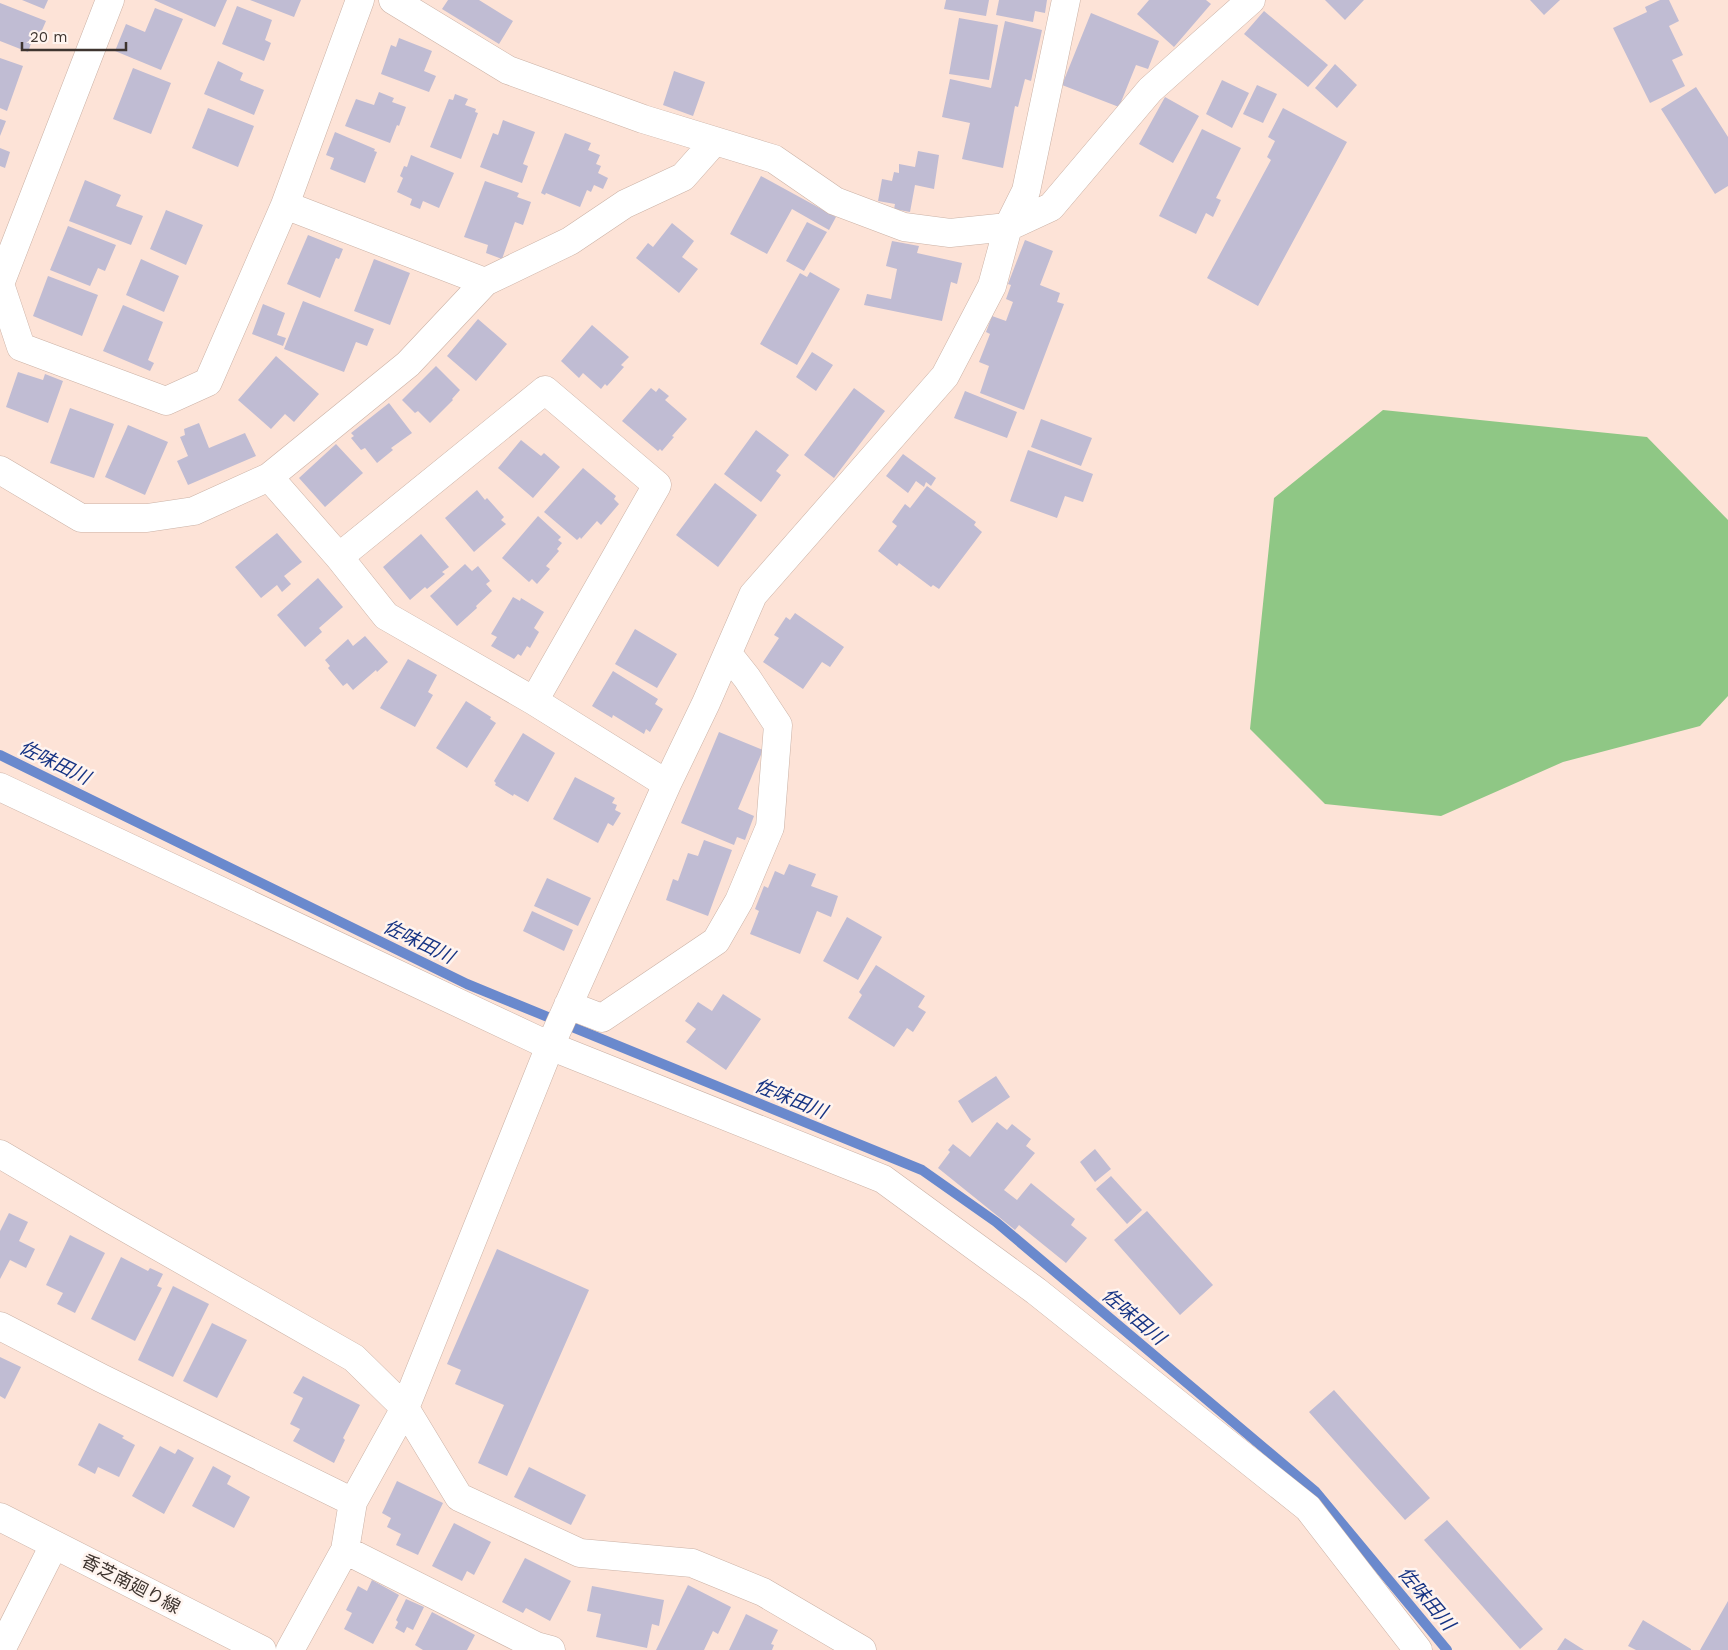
<svg xmlns="http://www.w3.org/2000/svg" width="1728" height="1650" viewBox="0 0 1728 1650" font-family="'Work Sans','Noto Sans JP',sans-serif">
  <rect width="100%" height="100%" fill="#fde3d7"/>
  <path fill="#8fc785" d="M1383,410l264,27 81,83v176l-28,30 -137,36 -122,54 -116,-12 -75,-75 24,-231z"/>
  <g fill="none" stroke-linecap="round" stroke-linejoin="round">
    <path stroke="#6a89cd" stroke-width="10" d="M0,755l467,229 455,186 74,52 319,269 132,159"/>
  </g>
  <path fill="#c0bcd3" d="M22,0h26l-4,9z
    M154,0h73l-12,27z
    M250,0h51l-7,17z
    M448,0h31l34,21 -14,23 -57,-35z
    M946,0h43l-3,16 -42,-7z
    M999,0h48l-2,13 -10,-2 -2,11 -37,-7z
    M1149,0h57l5,4 -37,43 -37,-33z
    M1325,0h39l-19,20z
    M1530,0h30l-16,15z
    M1660,0h9l10,21 -10,5 14,29 -11,5 13,26 -35,17 -37,-75 34,-16 -2,-5z
    M0,3l46,18 -7,16 -5,-2 -6,17 -28,-11z
    M237,6l35,14 -7,20 6,3 -7,18 -42,-17z
    M155,8l28,11 -22,51 -46,-19 11,-27 19,8z
    M1264,11l64,54 -20,22 -64,-53z
    M1091,13l68,28 -11,28 -12,-4 -17,42 -57,-22z
    M959,18l39,7 -9,55 -40,-6z
    M1005,21l37,9 -11,51 -6,-2 -7,28 -3,-1 -12,62 -41,-9 8,-36 -28,-6 8,-38 41,9z
    M399,38l33,13 -8,20 12,5 -7,16 -48,-18 10,-29 5,2z
    M0,58l23,8 -16,45 -7,-3z
    M218,61l25,12 -3,7 24,10 -10,25 -50,-21z
    M1335,64l22,21 -20,23 -22,-20z
    M133,68l38,15 -20,51 -38,-15z
    M674,71l31,11 -12,34 -30,-11z
    M1222,80l27,13 -17,35 -26,-14z
    M1257,85l20,9 -14,29 -20,-9z
    M1696,87l32,50v49l-13,8 -54,-85z
    M379,92l15,6 -2,4 14,5 -7,19 -2,-1 -7,18 -45,-17 11,-27 18,6z
    M455,94l13,5 -3,6 11,4 -1,3 3,1 -17,46 -31,-12 19,-48 4,1z
    M1165,97l34,19 -26,47 -34,-19z
    M208,108l46,18 -16,41 -46,-19z
    M1283,108l64,34 -89,164 -51,-28 64,-118 -4,-3 8,-16 -7,-4z
    M0,119l6,2 -6,15z
    M503,120l32,12 -12,32 5,2 -6,17 -42,-16 13,-34 5,2z
    M1202,129l39,19 -25,50 5,2 -8,17 -7,-4 -10,21 -37,-18z
    M335,132l40,17 -1,2 3,1 -12,31 -35,-14 4,-11 -8,-3z
    M565,133l26,10 -3,7 12,5 -4,9 5,2 -3,7 10,5 -5,11 -9,-4 -3,7 -4,-2 -7,17 -34,-14 -1,2 -4,-2z
    M0,148l10,4 -5,16 -5,-2z
    M918,151l21,4 -5,34 -19,-4 -5,27 -16,-3 1,-5 -17,-3 4,-22 10,2 2,-9 5,1v-9l16,3z
    M411,155l43,18 -15,35 -16,-7 -3,8 -10,-4 2,-6 -15,-7 6,-14 -3,-2 4,-10 3,1z
    M761,176l75,41 -7,13 -37,-21 -25,45 -37,-20z
    M85,180l36,15 -5,11 27,10 -12,29 -62,-24z
    M485,181l34,12 -2,4 14,5 -8,23 -8,-3 -13,37 -16,-6 2,-8 -24,-8z
    M166,210l37,15 -17,40 -36,-16z
    M807,222l20,10 -23,39 -18,-10z
    M672,223l22,18 -12,16 16,12 -19,24 -43,-35 12,-15 5,4z
    M68,226l48,19 -11,26 -7,-3 -8,18 -40,-16z
    M308,235l35,14 -4,10 -3,-1 -16,40 -33,-14z
    M1025,240l28,11 -13,34 20,8 -3,9 7,2 -40,106 -44,-17 9,-27 -10,-4 11,-28 -4,-2 6,-16 14,5 7,-19 -7,-3 5,-14 -3,-1z
    M892,241l27,5 -2,7 45,10 -5,21 -6,-2 -9,39 -78,-16 3,-11 24,5 6,-30 -11,-3z
    M141,259l38,17 -15,36 -38,-17z
    M374,259l36,14 -20,52 -36,-14z
    M810,272l30,17 -43,76 -37,-21 40,-71 7,4z
    M48,276l50,19 -16,41 -49,-20z
    M303,301l71,28 -7,17 -11,-4 -12,30 -60,-23z
    M263,304l22,9 -8,22 9,3 -3,8 -31,-12z
    M123,305l40,17 -15,38 6,3 -4,8 -47,-20z
    M478,319l29,25 -31,37 -29,-25z
    M592,325l37,32 -8,8 3,2 -17,19 -2,-2 -4,5 -18,-16 -4,5 -18,-17z
    M812,352l21,13 -17,26 -20,-14z
    M276,356l43,38 -25,28 -9,-8 -14,15 -33,-29z
    M436,366l24,24 -8,9 1,1 -23,23 -12,-12 -3,2 -13,-13z
    M18,372l25,8 2,-6 18,7 -15,42 -42,-16z
    M651,388l5,4 3,-4 10,8 -4,4 22,19 -15,17 2,1 -12,14 -2,-2 -2,2 -36,-30z
    M854,388l31,23 -51,67 -30,-23z
    M965,391l52,21 -10,26 -53,-20z
    M389,403l23,30 -21,15 2,2 -16,13 -12,-15 -4,2 -10,-12 3,-2 -3,-3z
    M70,408l44,16 -20,54 -44,-15z
    M1041,419l51,19 -11,28 -50,-19z
    M199,423l10,25 36,-15 11,23 -68,29 -11,-24 11,-5 -8,-19 5,-2 -1,-6z
    M128,425l40,17 -23,53 -40,-18z
    M756,430l33,25 -13,16 5,4 -20,27 -37,-28z
    M521,440l20,16 3,-3 16,14 -27,31 -35,-30z
    M336,444l27,29 -38,34 -26,-29z
    M1028,450l65,24 -10,28 -18,-6 -8,22 -47,-17z
    M903,454l33,24 -5,8 -5,-4 -2,5 -8,-6 -8,12 -22,-17z
    M583,468l33,28 -2,3 5,5 -18,21 -4,-4 -16,18 -1,-2 -3,3 -33,-28z
    M715,483l42,32 -39,52 -42,-32z
    M927,486l49,36 -2,3 8,7 -43,57 -6,-4 -2,2 -32,-24 -2,3 -19,-15 19,-25 -5,-4 13,-18 5,4z
    M477,490l8,10 2,-2 17,19 -3,3 5,4 -32,28 -29,-34z
    M538,516l23,21 -3,3 4,3 -5,6 2,2 -13,15 4,3 -13,15 -5,-5 -3,3 -27,-24z
    M277,533l25,29 -18,14 7,8 -9,8 -5,-7 -16,13 -26,-31z
    M421,534l28,33 -7,5 3,2 -18,15 -2,-2 -15,13 -27,-33z
    M465,564l7,7 6,-5 12,15 -4,3 6,7 -16,15 1,2 -20,18 -27,-30z
    M318,578l25,29 -24,21 3,4 -17,15 -28,-32z
    M513,597l7,4 1,-3 23,14 -10,16 5,4 -9,16 -3,-2 -6,10 -3,-2 -4,5 -23,-13 6,-9 -6,-3z
    M795,613l49,34 -14,20 -8,-5 -19,27 -40,-27 16,-24 -5,-3 12,-18 4,3z
    M635,629l42,25 -20,34 -42,-24z
    M365,636l23,26 -11,10 -1,-2 -23,20 -6,-7 -4,3 -15,-18 2,-2 -5,-6 23,-21 5,7z
    M408,659l29,16 -9,17 5,3 -18,32 -35,-19z
    M613,671l45,28 -3,5 8,5 -13,23 -4,-3 -2,5 -31,-19 -1,3 -20,-12z
    M466,701l25,16 -1,2 6,4 -29,45 -31,-20z
    M719,732l44,18 -25,59 16,7 -9,24 -8,-3 -3,8 -53,-22z
    M523,733l32,20 -27,49 -14,-8 -1,2 -18,-11 1,-2 -2,-2z
    M575,777l40,21 -3,5 5,2 -2,5 6,3 -8,13 -5,-3 -10,20 -45,-24z
    M704,840l28,10 -24,66 -42,-16 7,-21 5,2 10,-28 10,3z
    M789,864l27,10 -5,12 27,10 -7,21 -14,-6 -17,43 -50,-20 9,-23 -4,-2 9,-23 4,2 7,-17 9,4z
    M547,878l44,20 -13,28 -44,-20z
    M532,911l41,19 -9,21 -41,-20z
    M847,917l35,20 -24,43 -35,-19z
    M876,965l49,31 -7,11 8,5 -13,20 -6,-4 -13,19 -46,-29 14,-23 -3,-3z
    M723,994l38,25 -35,51 -40,-28 10,-13 -11,-8 13,-19 14,9z
    M996,1076l14,21 -38,26 -14,-22z
    M997,1122l10,8 5,-6 19,15 -5,7 9,7 -31,37 13,10 14,-17 44,36 -4,6 16,13 -21,25 -47,-38 -4,5 -77,-62 12,-16 -2,-2 5,-6 17,13z
    M1095,1149l16,20 -16,13 -15,-20z
    M1111,1176l31,34 -15,14 -31,-35z
    M1147,1211l66,74 -33,30 -66,-75z
    M9,1213l19,9 -9,19 16,8 -9,19 -16,-8 -10,19v-48z
    M70,1235l35,18 -30,60 -18,-9 6,-11 -17,-8z
    M497,1249l92,41 -82,186 -29,-13 26,-58 -49,-21 6,-14 -14,-6z
    M121,1257l27,14 2,-3 13,6 -6,12 5,2 -27,53 -44,-22z
    M173,1286l36,18 -36,73 -35,-17z
    M212,1323l35,17 -30,58 -34,-17z
    M0,1357l21,10 -16,32 -5,-3z
    M303,1376l57,29 -17,33 2,2 -11,23 -41,-22 7,-12 -10,-5 13,-26 -10,-5z
    M1334,1390l96,108 -25,22 -96,-108z
    M99,1423l25,13 -2,2 13,7 -16,32 -21,-10 -3,7 -17,-9z
    M160,1446l15,8 3,-5 16,9 -30,56 -32,-18z
    M213,1466l18,10 -4,8 23,13 -16,31 -42,-22z
    M529,1467l57,28 -15,30 -57,-28z
    M397,1481l46,22 -25,52 -22,-10 5,-11 -14,-7 4,-9 -9,-5z
    M1447,1520l96,109 -23,20 -96,-109z
    M454,1523l37,19 -17,33 -7,-4 -5,10 -30,-15z
    M525,1558l46,23 -21,40 -24,-13 -3,5 -21,-11z
    M372,1580l27,15 -26,49 -29,-15 8,-16 -6,-3 12,-24 9,5z
    M688,1585l43,22 -13,27 -5,-3 -9,19h-48z
    M592,1586l72,14 -5,26 -7,-2 -5,24 -51,-11 5,-23 -14,-3z
    M406,1599l18,8 -11,23 -6,-3 -3,6 -9,-5 3,-6 -2,-2z
    M1728,1601v49h-28z
    M432,1612l43,23 -8,15h-44l-8,-5z
    M746,1614l32,16 -7,14 3,1 -2,5h-43z
    M1643,1620l48,29v1h-55l-8,-4z
    M1565,1638l19,12h-27z"/>
  <g fill="none" stroke-linecap="round" stroke-linejoin="round">
    <g stroke="#cbb2a6" stroke-width="29">
      <path id="street" d="M393,0l115,70 135,49 131,40 61,42 69,26 46,6 58,-6 43,-20 99,-117 101,-90
        M285,205l200,77
        M0,284l21,63 145,54 42,-19 77,-177 75,-205
        M0,284l110,-284
        M0,470l81,48h66l47,-7 75,-34 139,-113 77,-82 85,-41 55,-37 58,-27 31,-35
        M269,477l70,80 47,59 148,85 133,83
        M339,557l206,-167 112,95 -123,216
        M0,787l550,259 333,133 153,112 272,217 110,142
        M568,1005l34,13 114,-77 23,-40 31,-74 8,-102 -31,-47 -19,-24
        M0,1154l112,66 242,138 51,50 54,89 121,56 112,10 71,29 99,58
        M0,1326l101,52 252,124
        M345,1550l191,96 15,4
        M1,1650l53,-105
        M290,1650l55,-100 8,-48 52,-94 145,-362 117,-262 39,-81 47,-108 192,-219 47,-90 16,-59 18,-36 40,-191"/>
    </g>
    <g stroke="#cbb2a6" stroke-width="29">
      <path id="secondary" d="M0,1517l262,133"/>
    </g>
    <use href="#street" stroke="#fff" stroke-width="28"/>
    <use href="#secondary" stroke="#fff" stroke-width="28"/>
  </g>
  <g text-anchor="middle" stroke-width="5" stroke-linejoin="round" paint-order="stroke">
    <g font-size="18" fill="#3e342f" stroke="#fff4ef">
      <text transform="translate(131 1584) rotate(27)" y="6">香芝南廻り線</text>
    </g>
    <g font-size="19" font-style="italic" fill="#173484" stroke="#fff4ef">
      <text transform="translate(55 762) rotate(26)" y="7">佐味田川</text>
      <text transform="translate(419 941) rotate(26)" y="7">佐味田川</text>
      <text transform="translate(791 1098) rotate(22)" y="7">佐味田川</text>
      <text transform="translate(1134 1316) rotate(40)" y="7">佐味田川</text>
      <text transform="translate(1427 1598) rotate(50)" y="7">佐味田川</text>
    </g>
  </g>
  <path d="M22 42v8h104v-8" fill="none" stroke="#3e342f" stroke-width="2.5"/>
  <text x="30" y="42" font-size="15" fill="#3e342f" stroke="#fff4ef" stroke-width="4" paint-order="stroke">20 m</text>
</svg>
